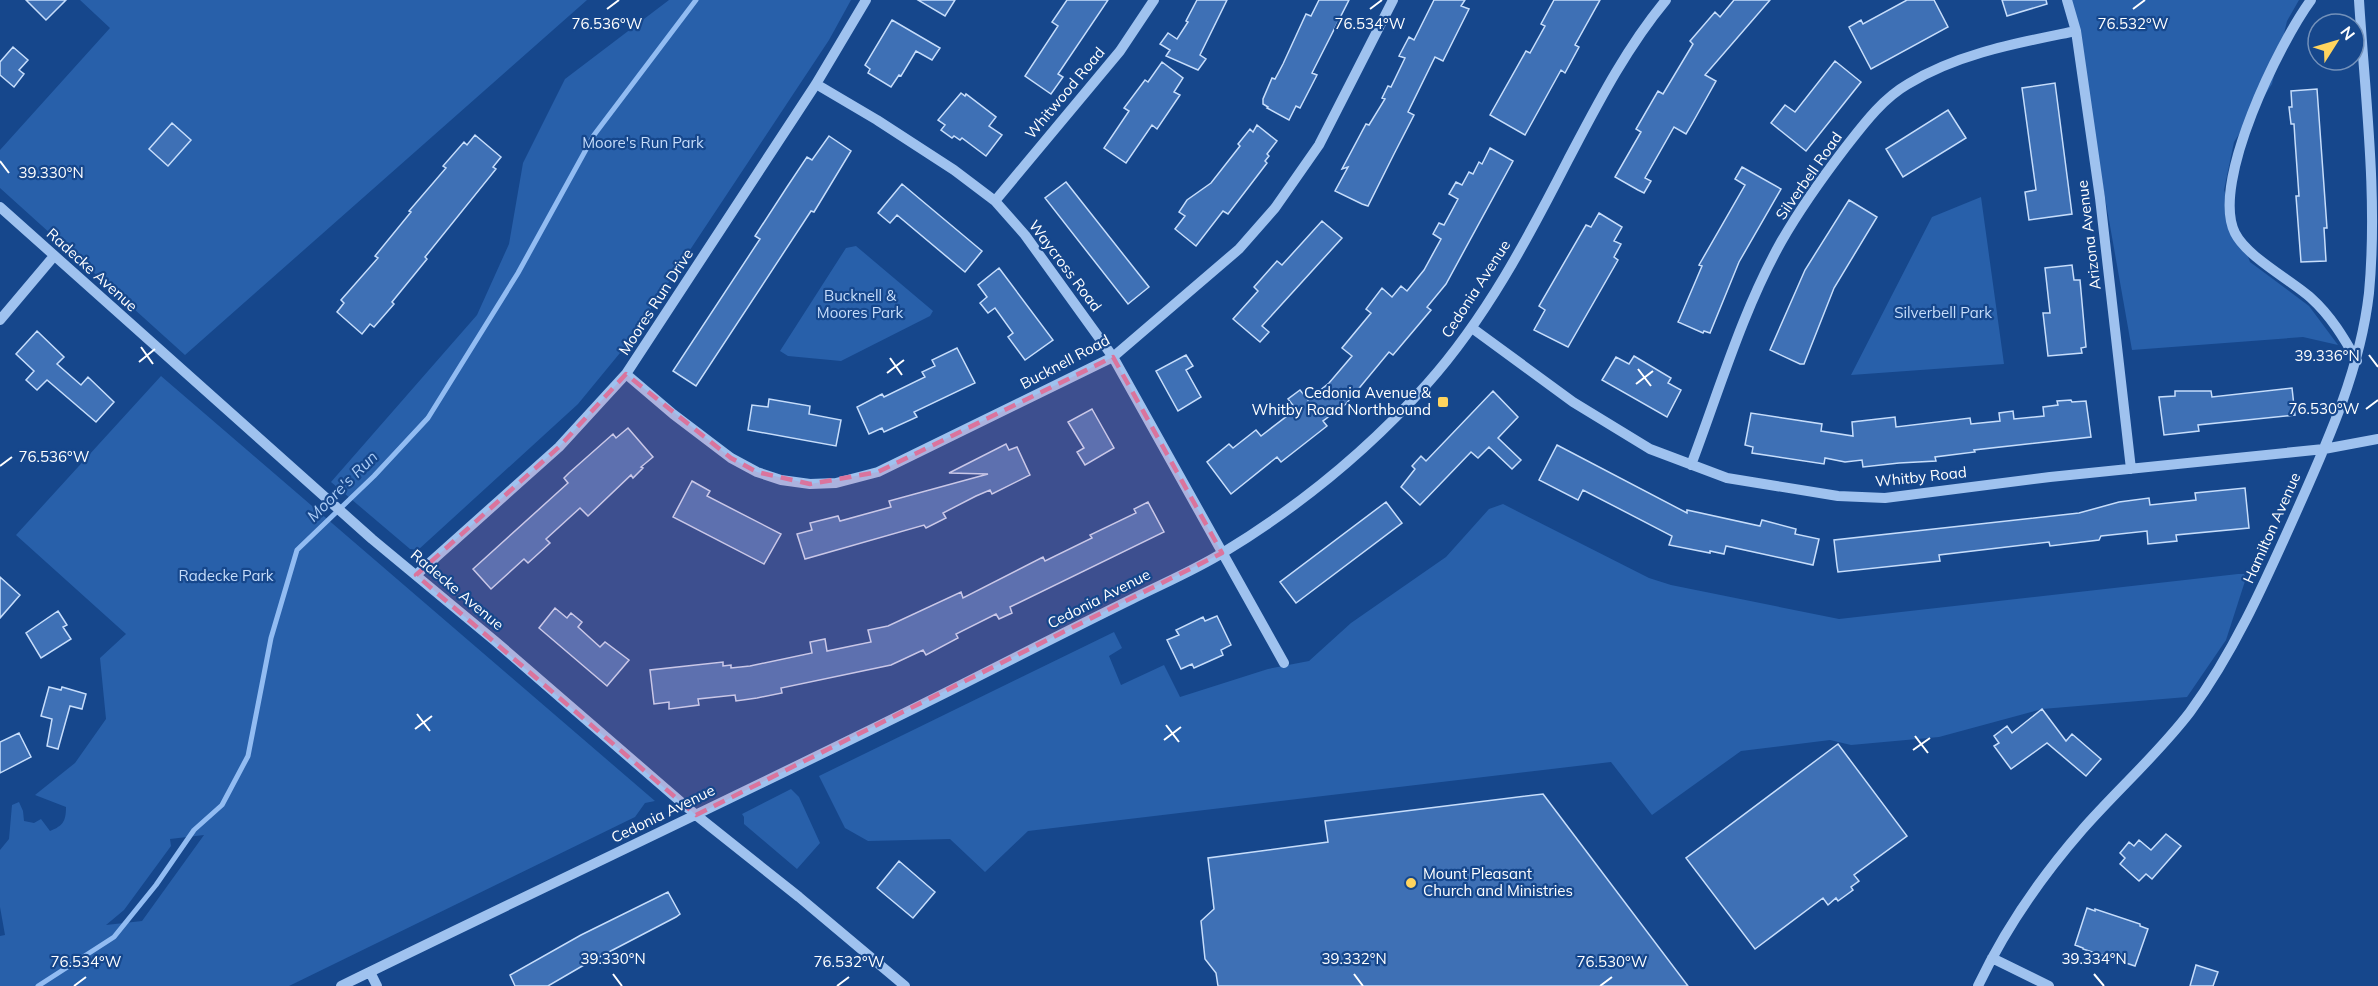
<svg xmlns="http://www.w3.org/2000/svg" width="2378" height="986" viewBox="0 0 2378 986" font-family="Mulish,sans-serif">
  <rect width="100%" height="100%" fill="#16478c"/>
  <path fill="#2860aa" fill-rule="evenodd" d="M80,0h507l-402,355 -185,-167v-38l110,-122z
    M669,0h182l-22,40 -200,302 -51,62 -160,146 -8,-1 -79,-67 146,-167 32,-71 14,-81 42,-84z
    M2070,0h229l-12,21 -15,63 -38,58 -10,48 26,72 59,44 29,39 -35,-8 -171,13z
    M1981,197l23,167 -153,11 81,-158z
    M856,246l77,65 -3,5 -89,45 -53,-5 -8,-5 66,-103z
    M161,376l494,425 -10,2 -10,14 -346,169h-289v-50l5,-1 -5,-28v-57l9,-11 3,-34 7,-3 4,9 1,10 10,2 7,-4 9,12c13,-5 16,-10 16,-24l-31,-12 40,-32 31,-44 -6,-61 26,-24 -110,-99zM204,835l-62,86 -36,4 18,-15 47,-64 -1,-7z
    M1503,504l146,74 22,7 168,34 399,-45h6l2,4 -20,62 -39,57 -145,12 -103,28 -88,8 -21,-5 -89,11 -89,64 -41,-53 -583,69 -43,41 -35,-33 -82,2 -23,-13 -26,-52 295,-144 8,16 -13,8 12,29 43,-20 16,32 88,-28 41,-8 42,-38 95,-66 43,-48z
    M791,789l8,8 21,46 -23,26 -53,-45v-7l-2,-3z"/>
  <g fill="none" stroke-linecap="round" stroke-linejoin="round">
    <path stroke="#92bcf2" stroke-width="5" d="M38,986l76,-49 42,-52 38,-55 28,-25 26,-49 23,-118 26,-88 77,-74 54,-58 90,-145 76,-138 102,-135"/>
  </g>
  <path fill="#3e70b5" stroke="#c6ddfb" stroke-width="1.5" d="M26,0h40l-20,20z
    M918,0h37l-10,16z
    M1067,0h41l-50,74 5,3 -12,17 -26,-18 33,-50 -6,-4z
    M1197,0h30l-27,55 6,4 -8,11 -32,-14 4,-6 -10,-6 8,-11 9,6 11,-17 -2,-1z
    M1319,0h30l-37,73 5,2 -17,33 -4,-2 -7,14 -22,-12 1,-1 -5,-3v-5l9,-21 3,1 8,-15 23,-50 5,2z
    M1434,0h31l-4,6 8,3 -26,52 -8,-4 -27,55 6,3 -20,39 -26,52 -6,-2 -27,-13 13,-24 -6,2 24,-45 3,1 16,-26 -3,-1 6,-12 3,1 14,-29 -6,-2 10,-19 5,3z
    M1554,0h46l-25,45 4,2 -14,26 -4,-3 -36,65 -35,-20 36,-64 4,2 15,-27 -4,-2z
    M1734,0h36l-65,75 11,6 -23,41 -7,12 -12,-7 -29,51 6,3 -7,12 -6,-3 -23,-13 26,-45 -5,-3 22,-38 5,3 30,-50 -3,-3 25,-29 5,5z
    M1907,0h27l14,27 -77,42 -22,-42 12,-7 2,4z
    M2002,0h44l1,4 -40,12z
    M892,20l48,28 -8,12 -16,-9 -15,25 -2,-1 -8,12 -23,-14 2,-4 -5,-4z
    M13,47l15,13 -9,10 5,4 -10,13 -14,-12v-13z
    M1835,61l26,21 -55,69 -35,-28 14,-18 10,7z
    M1162,62l21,16 -9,14 6,3 -23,34 -5,-4 -26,38 -22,-15 25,-37 -5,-3 21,-28 3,2z
    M2055,83l17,131 -43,6 -4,-28 11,-2 -14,-102z
    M2317,89l10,139h-3l2,33 -25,1 -5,-66h3l-4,-56 -1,-16h-3l-2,-17h3l-1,-16z
    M961,93l4,3 1,-2 30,23 -7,9 13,9 -16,21 -24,-18 -2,2 -6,-4 -2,2 -11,-8 4,-5 -7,-5z
    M1948,110l18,28 -63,39 -17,-28z
    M172,123l19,17 -23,26 -19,-17z
    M1257,125l20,16 -10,13 2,2 -4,5 2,2 -39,51 -5,-3 -27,35 -21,-17 10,-13 -6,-4 8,-12 24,-17 29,-37 -2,-2 12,-15 3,3z
    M475,135l26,22 -8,10 3,2 -71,88 2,2 -35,43 2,2 -20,23 -4,-3 -8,10 -25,-22 7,-9 -3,-3 37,-42 -3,-2 36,-44 -2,-1 37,-43 -3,-2 21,-24 3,3z
    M829,136l22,15 -37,61 -3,-1 -115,175 -23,-15 87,-132 -5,-3 32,-49 20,-30 5,3z
    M1490,148l23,13 -67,123 -19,23 4,3 -38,45 -4,-3 -43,52 -23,17 4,5 -46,36 -4,-5 -46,37 -24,-32 22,-18 4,4 23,-18 5,6 35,-27 -8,-10 12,-9 8,10 21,-17 23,-27 -10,-8 29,-35 -5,-4 16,-21 10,9 9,-11 6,5 17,-21 17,-31 -8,-5 6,-11 5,2 14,-26 -9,-5 7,-12 6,3 7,-13 4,2 6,-12 3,2z
    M1742,167l39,22 -42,73 -29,71 -6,-2 -1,2 -25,-11 1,-2 23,-54 -3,-1 46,-80 -10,-6z
    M1066,182l83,105 -21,17 -83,-106z
    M902,184l80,67 -17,21 -68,-57 -7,8 -12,-10z
    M1849,200l28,17 -43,71 -30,76h-4l-30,-14 35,-80z
    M1599,213l23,14 -8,14 7,3 -7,13 4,3 -50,87 -34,-17 11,-20 -6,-4 47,-81 5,2z
    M1322,221l20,17 -80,88 7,6 -9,10 -27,-23 25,-28 -4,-4 23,-26 5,4z
    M2072,265l2,15h6l6,67 -5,1 1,5 -34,3 -5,-43h7l-5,-45z
    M999,268l54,72 -28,20 -17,-23 5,-4 -18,-25 -7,5 -8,-10 7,-6 -9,-12z
    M37,331l27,26 -7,7 24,21 7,-8 26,25 -18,20 -49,-42 -10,10 -11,-10 8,-9 -18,-17z
    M957,348l18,35 -61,29 3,5 -33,15 -2,-4 -13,6 -12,-27 25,-13 2,3 41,-20 -3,-5 13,-6 -3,-6z
    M1186,355l7,11 -7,4 15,27 -23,14 -22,-40z
    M1634,356l37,22 -3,5 13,7 -14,27 -65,-37 14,-23 13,7z
    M2292,388l3,27 -97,10 1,6 -35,4 -5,-38 16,-1v-5h36l1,6z
    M1493,391l25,26 -20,21 23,22 -9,9 -23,-22 -11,11 -7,-6 -51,53 -19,-18 14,-18 -3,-3 9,-10 5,5z
    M769,399l41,7 -1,8 32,6 -5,26 -88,-16 4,-25 16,2z
    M2071,400l1,2 14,-1 5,36 -117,13 1,2 -40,5 1,4 -37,2 -36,4 -1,-7 -17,2 -20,-4 -1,6 -72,-11 1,-6 -8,-2 6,-32 71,11 -1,7 32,5 -1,-14 43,-5 1,10 74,-9 1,6 29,-3 -1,-8 14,-2 1,8 30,-3 -1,-9 15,-2 -1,-4z
    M1092,409l22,39 -29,17 -8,-13 7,-4 -16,-26z
    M628,428l25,29 -12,10 2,1 -10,10 -2,-3 -43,41 -8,-8 -34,31 4,4 -22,20 -4,-4 -33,30 -18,-20 95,-86 -4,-5 5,-5 44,-39 3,4z
    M1006,444l3,6 8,-3 13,28 -38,19 -2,-4 -14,6 -33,17 3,5 -20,10 -2,-3 -119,34 -8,-25 15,-4 -2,-7 28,-7 2,5 51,-14 -2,-6 99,-27 -39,-1z
    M1557,445l130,68v-3l73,16 2,-6 34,9 -1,5 24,5 -6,26 -87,-19 -2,8 -14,-3v2l-41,-8 3,-9 -89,-46 -5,10 -39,-20z
    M692,481l18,10 -3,5 74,38 -17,30 -91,-47z
    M2245,488l4,40 -73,7 1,6 -29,3 -1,-13 -46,5 -2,4 -49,6 -1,-4 -110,13 1,6 -102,11 -1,-6 -3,-26 245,-27 40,-11 30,-4 1,7 46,-5 -1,-7z
    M1148,502l16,30 -154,75 2,6 -13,6 -3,-5 -40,20 2,4 -32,17 -3,-5 -32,15 -110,23 1,5 -25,5 -21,3 -1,-6 -37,4 1,6 -30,4v-7l-15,2 -4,-34 73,-8v4l8,-1v3l19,-2 62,-13 -2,-11 15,-3 2,12 44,-9 -3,-12 20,-4 73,-34 2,6 80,-41 2,4 47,-23 -2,-3 46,-22 -2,-4z
    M1386,502l16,21 -106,80 -16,-21z
    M0,577l20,18 -20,23z
    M555,608l12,10 4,-5 11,9 -4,5 22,20 5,-5 24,18 -22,26 -68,-58z
    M58,611l9,14 -4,2 8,12 -30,19 -15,-25z
    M1217,616l14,29 -10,5 2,5 -29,13 -2,-4 -11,5 -14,-29 12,-5 -3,-5 27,-13 2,4z
    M49,687l12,3 1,-3 24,7 -4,15 -12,-3 -12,43 -11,-3 5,-27 -11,-3z
    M2042,709l24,32 6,-7 29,25 -15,17 -39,-33 -36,26 -17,-23 5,-3 -5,-7 13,-10 5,7z
    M19,733l12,24 -31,16v-31z
    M1838,744l69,92 -53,39 5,6 -8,6 2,3 -15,11 -2,-3 -8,7 -5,-7 -68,51 -69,-91z
    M1543,794l145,192h-470l-2,-13 -11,-14 -4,-38 13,-12 -6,-51 120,-16 -3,-21z
    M2166,834l15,12 -29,33 -6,-5 -7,7 -19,-17 5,-6 -5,-5 9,-11 5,4 5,-6 12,10z
    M899,861l36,31 -22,26 -36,-30z
    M668,892l12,22 -4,3 -92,48 -36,21h-33l-5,-11 71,-40z
    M2087,908l8,3v-2l45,15v2l8,3 -13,37 -52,-17v-1l-8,-3z
    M2196,965l22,7 -5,14h-23z"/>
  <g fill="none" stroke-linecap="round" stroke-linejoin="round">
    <path stroke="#9fc2ef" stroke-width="10" d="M2067,0l9,31 24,167 31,271
      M2311,0c-31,42 -101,183 -76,233 12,24 56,47 76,65 20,18 33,40 46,63
      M816,84l61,36 77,50 41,31 30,34 88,122 171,306
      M995,201l125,-150 34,-51
      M0,207l372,332 123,102 201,174 103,82 106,89
      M0,320l54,-64
      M1472,328l101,74 77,47 77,29 111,18 47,2 165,-21 274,-28 54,-10
      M626,374l47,40 58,44 26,14 24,8 29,4 26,-1 42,-11 235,-115 126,-108 36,-41 44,-63 74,-145
      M1691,465c28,-74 51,-153 90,-223 19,-33 41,-64 64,-94 18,-23 37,-49 63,-64 51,-31 110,-41 168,-53
      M416,575l143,-128 67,-73 190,-290 50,-84
      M1992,958l57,28
      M370,972l7,14
      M341,986c202,-99 406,-194 608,-295 61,-31 122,-62 183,-92 30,-15 63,-29 92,-47 74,-45 145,-103 203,-168 59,-66 101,-146 141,-224 29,-55 58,-112 98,-160
      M1978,986c27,-57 63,-109 104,-156 35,-40 76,-76 108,-118 44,-60 74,-128 104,-195 32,-72 66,-145 75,-224 9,-97 -4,-197 -10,-293"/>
  </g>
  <path fill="#da749d" fill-opacity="0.2" stroke="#da749d" stroke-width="4.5" stroke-dasharray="12 8" stroke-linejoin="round" d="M1113,357l109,196 -526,262 -280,-240 143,-128 67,-73 105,84 26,14 53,12 68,-12z"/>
  <path fill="none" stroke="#fff" stroke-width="2" d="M607,9l12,-9M1370,9l12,-9M2133,9l12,-9M0,161l9,12M141,347l12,17M2369,355l9,12M890,358l12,17M139,362l16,-13M1638,369l13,17M887,373l17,-13M1636,384l17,-13M2366,409l12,-9M0,466l12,-9M417,714l13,17M1166,725l13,17M415,729l17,-13M1915,736l13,17M1164,740l17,-13M1913,750l17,-12M613,974l9,12M1354,974l9,12M2094,974l10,12M74,986l12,-9M837,986l12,-9M1600,986l12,-9"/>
  <g fill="#ffd45e" stroke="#16478c" stroke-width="2">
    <rect x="1437" y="396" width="12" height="12" rx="3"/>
    <circle cx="1411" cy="883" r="6"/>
  </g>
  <g text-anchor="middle" stroke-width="4.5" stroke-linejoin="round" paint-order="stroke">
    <g font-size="15" fill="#fff" stroke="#16478c">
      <text transform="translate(1065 93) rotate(-50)" y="5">Whitwood Road</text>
      <text transform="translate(1809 176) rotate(-55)" y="5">Silverbell Road</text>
      <text transform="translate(2089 235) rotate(-97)" y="5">Arizona Avenue</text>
      <text transform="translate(1065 266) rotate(53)" y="5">Waycross Road</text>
      <text transform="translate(92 270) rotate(42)" y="5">Radecke Avenue</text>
      <text transform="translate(1476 289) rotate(-57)" y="5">Cedonia Avenue</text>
      <text transform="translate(656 302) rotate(-57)" y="5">Moores Run Drive</text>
      <text transform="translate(1065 362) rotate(-28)" y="5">Bucknell Road</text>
      <text transform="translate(1921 477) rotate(-6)" y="5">Whitby Road</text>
      <text transform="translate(2272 528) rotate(-66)" y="5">Hamilton Avenue</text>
      <text transform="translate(457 590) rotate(40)" y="5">Radecke Avenue</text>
      <text transform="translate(1099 599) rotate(-27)" y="5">Cedonia Avenue</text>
      <text transform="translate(663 814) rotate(-26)" y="5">Cedonia Avenue</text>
    </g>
    <g font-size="15" fill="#c6ddfb" stroke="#16478c">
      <text x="643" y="148">Moore's Run Park</text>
      <text x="860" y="301">Bucknell &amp;<tspan x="860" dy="17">Moores Park</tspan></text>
      <text x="1943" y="318">Silverbell Park</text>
      <text x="226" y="581">Radecke Park</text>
    </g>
    <g font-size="15" fill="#fff" stroke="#16478c" text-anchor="end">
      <text x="1431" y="398">Cedonia Avenue &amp;<tspan x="1431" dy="17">Whitby Road Northbound</tspan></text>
      <text x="1423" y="879" text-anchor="start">Mount Pleasant<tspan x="1423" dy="17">Church and Ministries</tspan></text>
    </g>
    <g font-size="16" font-style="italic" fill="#abccf6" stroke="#16478c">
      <text transform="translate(342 486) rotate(-45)" y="6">Moore's Run</text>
    </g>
  </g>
  <g font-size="15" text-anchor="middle" fill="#fff" stroke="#16478c" stroke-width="4.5" stroke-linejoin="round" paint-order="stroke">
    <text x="607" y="29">76.536°W</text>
    <text x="1370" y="29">76.534°W</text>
    <text x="2133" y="29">76.532°W</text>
    <text x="51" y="178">39.330°N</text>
    <text x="2327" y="361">39.336°N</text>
    <text x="2324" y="414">76.530°W</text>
    <text x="54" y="462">76.536°W</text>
    <text x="613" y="964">39.330°N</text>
    <text x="1354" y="964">39.332°N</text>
    <text x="2094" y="964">39.334°N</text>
    <text x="86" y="967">76.534°W</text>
    <text x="849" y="967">76.532°W</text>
    <text x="1612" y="967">76.530°W</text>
  </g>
  <g transform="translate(2336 42) rotate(53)"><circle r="28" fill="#16478c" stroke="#7391ba" stroke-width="1.5"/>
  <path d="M0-4.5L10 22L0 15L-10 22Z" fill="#ffd45e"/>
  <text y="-9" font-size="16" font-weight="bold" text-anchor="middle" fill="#ffffff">N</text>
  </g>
</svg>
